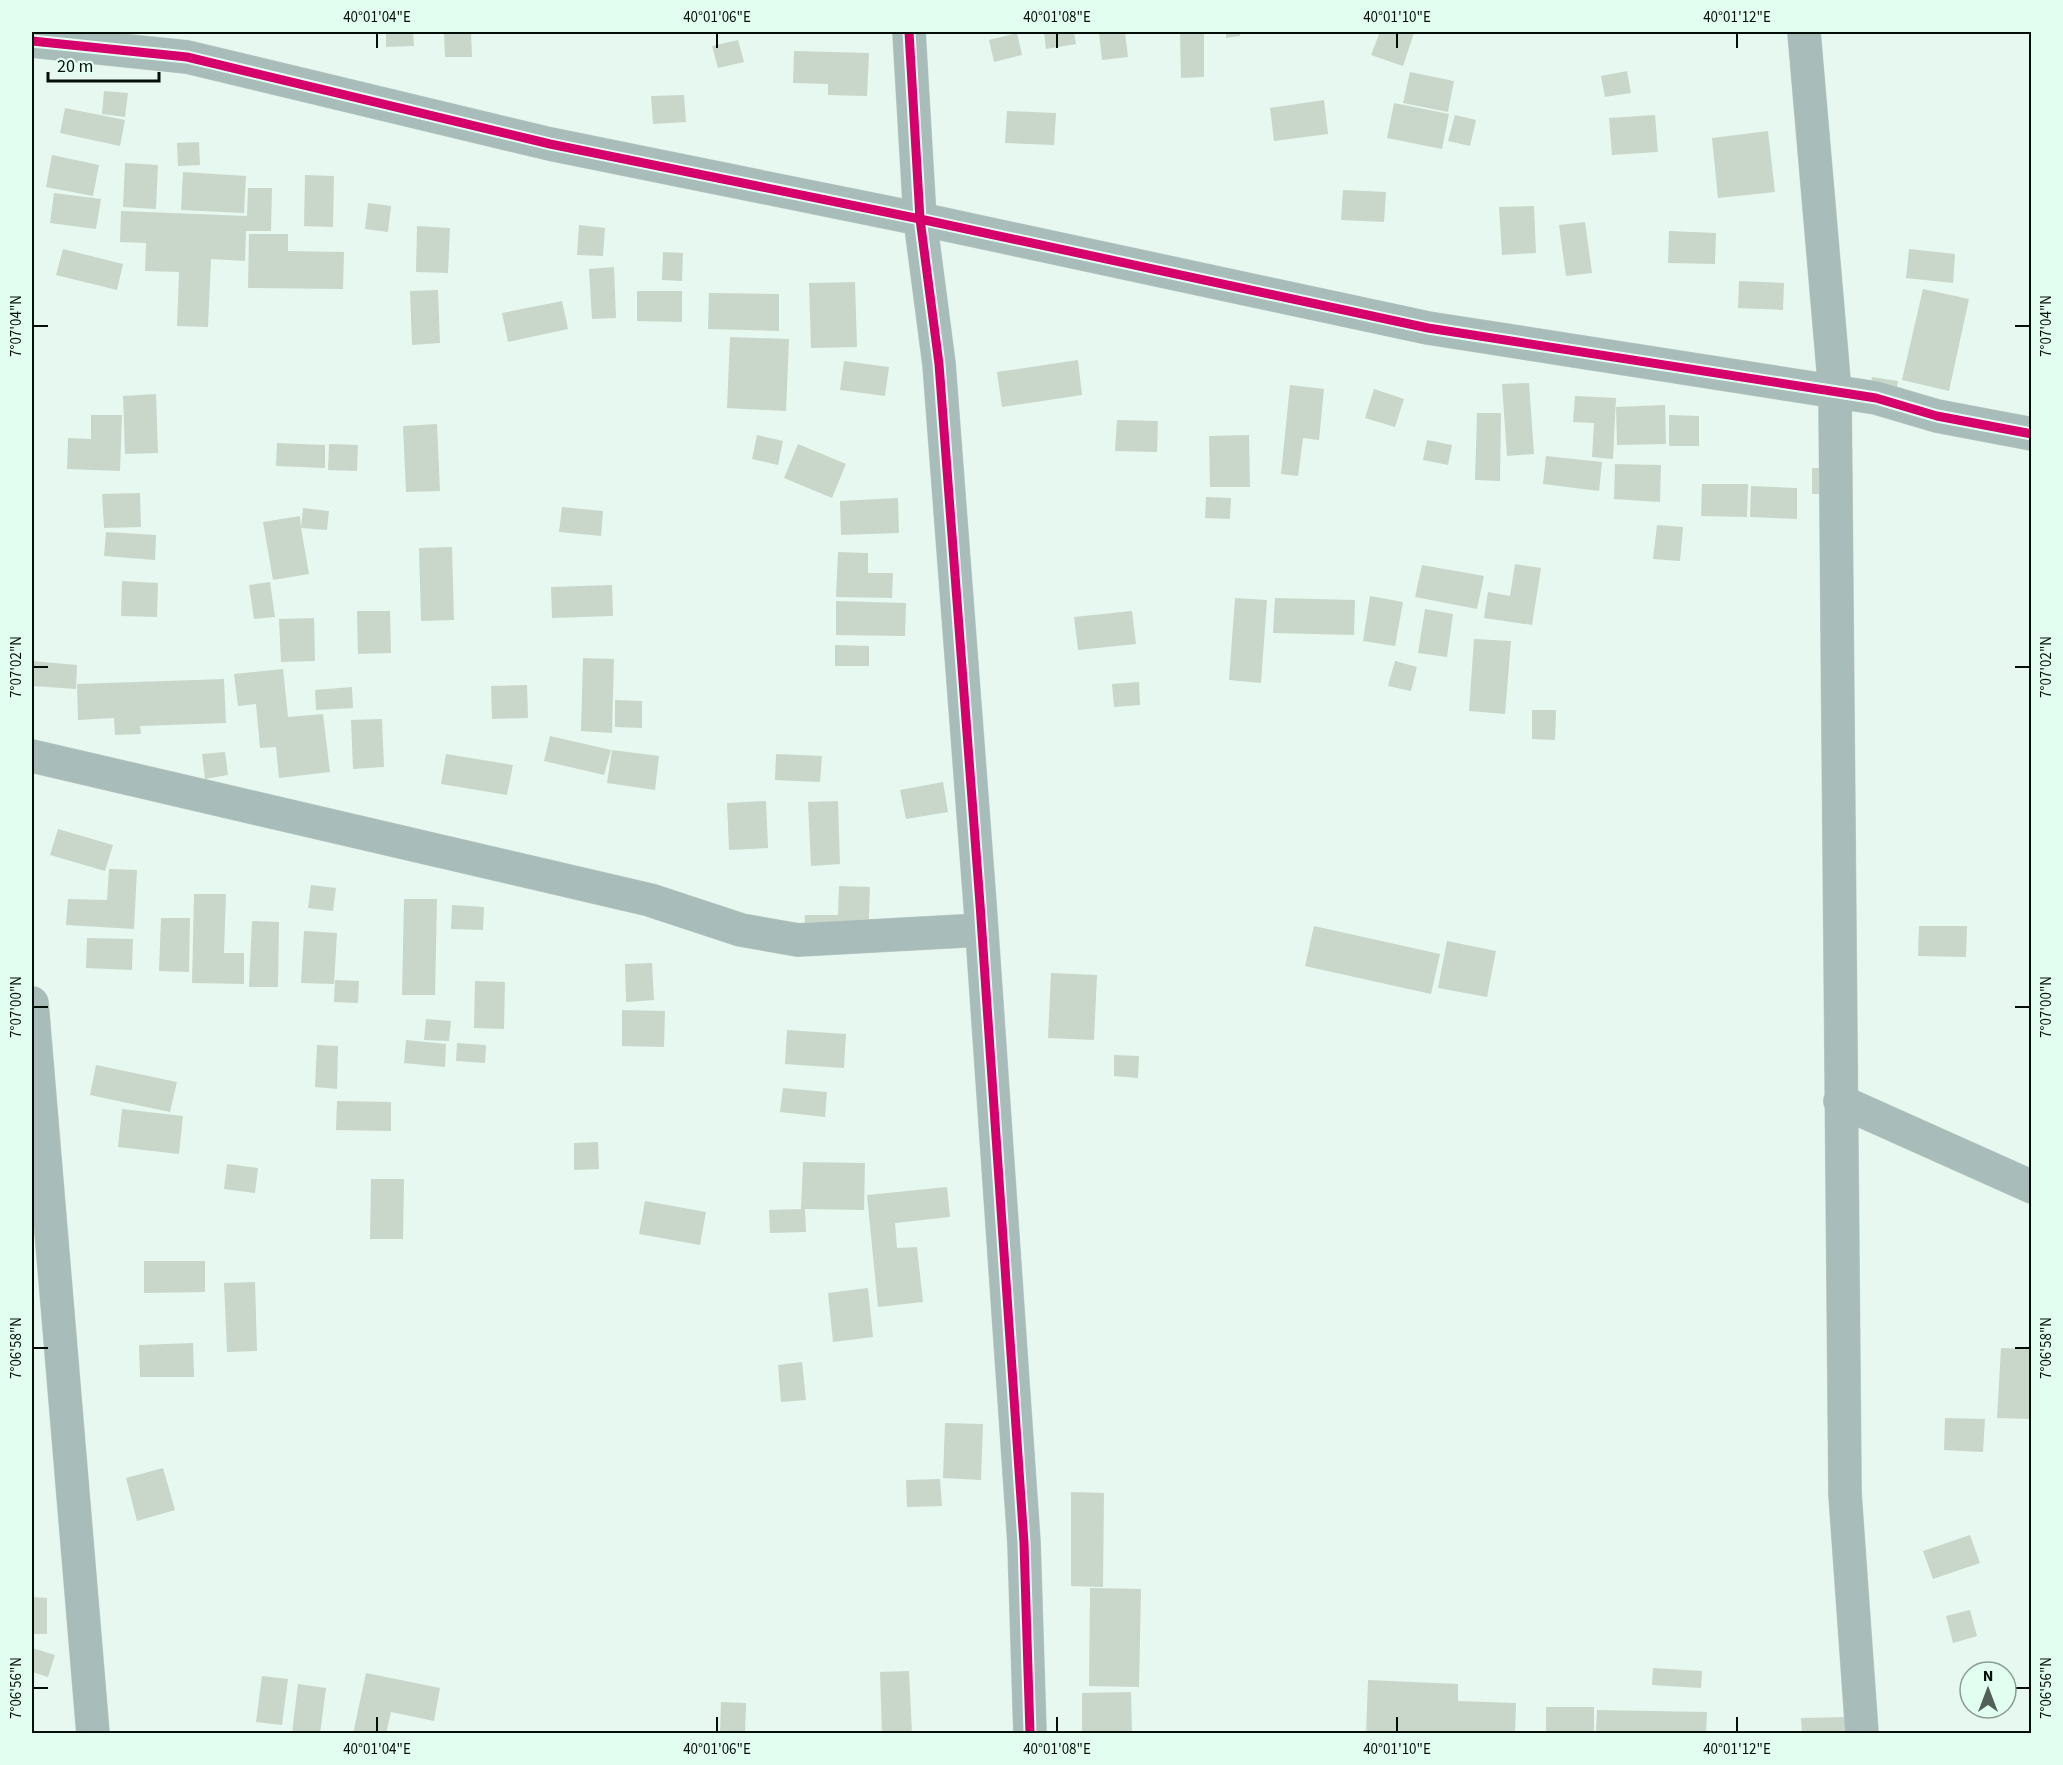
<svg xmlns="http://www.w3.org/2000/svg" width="2063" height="1765" viewBox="0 0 2063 1765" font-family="'Source Sans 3',sans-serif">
  <rect width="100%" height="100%" fill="#e7f8f0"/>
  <path fill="#c8d7ca" d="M386,32h27l1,14 -28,1z
    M444,32h27l1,25h-27z
    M1044,32h30l2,12 -30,5z
    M1099,32h26l3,25 -26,3z
    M1180,32h24v45l-23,1z
    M1226,32h14v4l-14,2z
    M1380,32l34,1 -11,33 -32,-11z
    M1017,33l5,22 -28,7 -5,-22z
    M738,40l6,22 -26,6 -6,-22z
    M794,51l75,2 -2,43 -39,-1v-11l-35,-1z
    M1627,71l4,22 -26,4 -4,-21z
    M1410,72l44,9 -6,31 -45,-9z
    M104,91l24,2 -3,24 -23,-3z
    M684,95l2,27 -33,2 -2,-28z
    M1324,100l4,34 -54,7 -4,-33z
    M1394,103l55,11 -7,35 -55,-11z
    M65,108l60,12 -5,26 -60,-13z
    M1007,111l49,2 -2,32 -49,-2z
    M1455,115l21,5 -6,26 -22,-5z
    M1655,115l3,37 -46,3 -3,-37z
    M1768,131l7,61 -57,6 -6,-60z
    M199,142l1,23 -22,1 -1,-23z
    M52,155l47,10 -6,31 -47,-9z
    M125,163l33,2 -2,44 -33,-2z
    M183,172l63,4 -2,37 -63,-3z
    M305,175l29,1 -1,51 -29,-1z
    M248,188h24l-1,43h-25l-1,30 -34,-2 -3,68 -31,-1 2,-54 -34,-1 1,-28 -26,-1 1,-31 126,5z
    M1343,190l43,2 -2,30 -43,-2z
    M54,193l47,6 -5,30 -46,-6z
    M368,203l23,3 -3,26 -23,-3z
    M1534,206l2,47 -34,2 -3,-48z
    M1585,222l7,51 -26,3 -7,-51z
    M579,225l26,3 -2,28 -26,-1z
    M417,226l33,2 -2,45 -32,-1z
    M1669,231l47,2 -1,31 -47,-1z
    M249,234h39v17l56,1 -1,37 -95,-1z
    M63,249l60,15 -6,26 -61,-15z
    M1909,249l46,5 -2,29 -47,-5z
    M663,252l20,1 -1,28 -20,-1z
    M614,267l2,51 -24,1 -3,-50z
    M1739,281l45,2 -1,27 -45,-2z
    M855,282l2,65 -46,1 -2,-65z
    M1923,289l46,10 -20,92 -47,-11z
    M438,290l2,53 -28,2 -2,-54z
    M637,291h45v31l-45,-1z
    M709,293l70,1v37l-71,-2z
    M562,301l6,28 -60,13 -6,-29z
    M730,337l59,2 -3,72 -59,-3z
    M1078,360l4,35 -80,12 -5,-35z
    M844,361l45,6 -4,29 -45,-6z
    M1872,377l26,4 -4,23 -26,-4z
    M1529,383l5,71 -27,2 -5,-72z
    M1290,385l34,4 -5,51 -16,-2 -5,38 -17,-2z
    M1374,389l30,10 -9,28 -30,-9z
    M156,394l2,59 -33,1 -2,-58z
    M1575,396l41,2 -3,61 -21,-2 2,-34 -21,-1z
    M1665,405l1,39 -49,1 -1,-38z
    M1477,413h24l-1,68 -25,-1z
    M91,415h31l-2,56 -53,-2 1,-31 23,1z
    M1669,415l30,1v30h-30z
    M1117,420l41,1 -1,31 -42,-1z
    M437,424l3,67 -34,1 -3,-66z
    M757,435l26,6 -5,24 -26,-6z
    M1249,435l1,52h-40l-1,-51z
    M1427,440l25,5 -4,20 -25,-5z
    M277,443l48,2v23l-49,-2z
    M329,444l29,1 -1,26 -29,-1z
    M798,444l48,20 -14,34 -48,-20z
    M1546,456l56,6 -3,29 -56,-7z
    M1615,464l46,1 -1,37 -46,-3z
    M1812,468h28v26h-28z
    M1702,484h46l-1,33 -46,-1z
    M1751,486l46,2v31l-47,-2z
    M140,493l1,34 -37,1 -2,-34z
    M1206,497l25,1 -1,21 -25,-1z
    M898,498l1,35 -58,2 -1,-34z
    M562,507l41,4 -2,25 -42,-4z
    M303,508l26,3 -2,19 -26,-2 8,46 -36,6 -10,-58 37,-6 1,12z
    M1657,525l26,2 -3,34 -27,-2z
    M106,532l50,3 -1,25 -51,-4z
    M452,547l2,73 -33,1 -2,-73z
    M838,552l30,1v20h25l-1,25 -56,-1z
    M1515,564l26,4 -9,57 -48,-7 4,-26 22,4z
    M1422,565l62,11 -7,33 -62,-12z
    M122,581l36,2 -1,34 -36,-1z
    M270,582l5,35 -21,2 -5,-34z
    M612,585l1,31 -61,2 -1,-31z
    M1370,596l33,6 -8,44 -32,-5z
    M1235,598l32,2 -6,83 -32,-3z
    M1275,598l80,2 -1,35 -81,-2z
    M836,601l70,2 -1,33 -69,-1z
    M1425,609l28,5 -6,43 -29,-4z
    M357,611h33l1,42 -33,1z
    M1132,611l4,33 -58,6 -4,-33z
    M314,618l1,43 -34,1 -2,-43z
    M1474,639l37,2 -6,73 -36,-3z
    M835,645l34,1v20h-34z
    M583,658l31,1 -2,74 -31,-2z
    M32,661l45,4 -1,24 -44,-3z
    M1395,661l22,6 -6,24 -23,-5z
    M283,669l5,48 35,-3 7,58 -51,6 -3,-31 -16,1 -4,-44 -18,2 -4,-32z
    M224,679l2,44 -86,3 1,8 -26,1 -1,-17 -36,2 -1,-36z
    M1139,682l1,23 -26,2 -2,-23z
    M527,685l1,33 -36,1 -1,-33z
    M352,687l1,21 -37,2 -1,-20z
    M615,700l27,1v27l-27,-1z
    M1532,710h24l-1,30 -23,-1z
    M382,719l2,48 -31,2 -2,-49z
    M550,736l61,14 -7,25 -60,-14z
    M612,750l47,6 -4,34 -48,-7z
    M225,752l3,23 -23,4 -3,-25z
    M446,754l67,11 -6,30 -66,-11z
    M776,754l46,2 -2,26 -45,-2z
    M943,782l5,30 -42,7 -6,-29z
    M766,801l2,47 -39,2 -2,-47z
    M838,801l2,63 -29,2 -3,-64z
    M58,829l55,16 -8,26 -55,-16z
    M109,869l28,1 -3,59 -68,-4 2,-26 39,1z
    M311,885l25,3 -3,23 -25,-3z
    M839,886l31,1 -2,59 -65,-1 2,-30h33z
    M194,894h32l-2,59h20v31l-52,-1z
    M404,899h33l-2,96h-33z
    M452,905l32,2 -1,23 -32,-1z
    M161,918h29l-1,54 -30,-1z
    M252,921l27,1 -1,65h-29z
    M1314,926l126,28 -9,40 -126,-28z
    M1919,926h48l-1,31 -48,-1z
    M304,931l33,2 -3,51 -33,-1z
    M87,938l46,1 -1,31 -46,-2z
    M1447,941l49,10 -9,46 -49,-9z
    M652,963l2,37 -28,2 -1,-38z
    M1051,973l46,2 -3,65 -46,-2z
    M335,980l24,1 -1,22 -24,-1z
    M475,981l30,1 -1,47 -30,-1z
    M622,1010l43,1 -1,36 -42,-1z
    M426,1019l25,2 -2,20 -25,-1z
    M787,1030l59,4 -2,34 -59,-4z
    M406,1040l40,4 -1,23 -41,-4z
    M457,1043l29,2 -1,18 -29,-2z
    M317,1045l21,1 -1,43 -22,-2z
    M1114,1055l25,1 -1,22 -24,-2z
    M96,1065l81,17 -7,30 -80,-17z
    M783,1088l44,4 -2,25 -45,-5z
    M337,1101l54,1v29l-55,-1z
    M122,1109l61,7 -4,38 -61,-7z
    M598,1142l1,27 -25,1v-27z
    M803,1162l62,1 -1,47 -59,-1 1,23 -36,1 -1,-23 32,-1z
    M227,1164l31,4 -3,25 -31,-4z
    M371,1179h33l-1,60h-33z
    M947,1187l3,30 -55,6 2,25 20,-1 6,55 -45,5 -11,-112z
    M645,1201l61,11 -6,33 -61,-11z
    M144,1261h61v31l-61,1z
    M255,1282l2,69 -30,1 -3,-69z
    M868,1288l5,49 -40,5 -5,-49z
    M193,1343l1,34h-54l-1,-32z
    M2001,1348l31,1 -2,70 -33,-1z
    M802,1362l4,38 -25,2 -3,-37z
    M1945,1418l40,1 -2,33 -39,-2z
    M945,1423l38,1 -2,56 -38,-2z
    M163,1468l12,42 -38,11 -11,-43z
    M940,1479l2,27 -35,1 -1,-27z
    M1071,1492l33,1 -1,94 -32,-1z
    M1970,1535l10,28 -47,16 -10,-28z
    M1090,1588l51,1 -2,98 -50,-1z
    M32,1597l15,1v36h-15z
    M1970,1610l7,26 -24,7 -7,-27z
    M32,1648l23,7 -7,22 -16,-5z
    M1653,1668l49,3 -1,17 -49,-3z
    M909,1671l3,63h-30l-2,-62z
    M366,1673l74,15 -6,33 -43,-9 -5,22h-33z
    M262,1676l26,3 -6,46 -26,-3z
    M1368,1680l90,4v17l58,2 -1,31h-149z
    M298,1684l28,4 -6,46h-28z
    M1131,1692l1,42h-50v-41z
    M721,1702l25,1 -1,31h-25z
    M1546,1707h48v27h-48z
    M1597,1710l110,2 -1,22h-110z
    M1849,1717l1,17h-48l-1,-16z"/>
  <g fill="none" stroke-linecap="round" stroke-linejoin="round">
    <g stroke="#c4d1cb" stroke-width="34">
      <path id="minor" d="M909,32l11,187 19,145 41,540 44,639 6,191
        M1804,32l31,360 10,1102 17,240
        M32,41l155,16 363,87 370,75 508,109 448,70 61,18 95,18
        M32,756l618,144 91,30 57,10 183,-10
        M32,1003l61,731
        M1840,1101l192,86"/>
    </g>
    <use href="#minor" stroke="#a8bcb9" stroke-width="33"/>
    <g stroke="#e1fef1" stroke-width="13">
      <path id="cycleway" d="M909,32l11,187 19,145 41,540 44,639 6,191
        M32,41l155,16 363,87 370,75 508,109 448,70 61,18 95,18"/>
    </g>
    <use href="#cycleway" stroke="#d6006c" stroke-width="9"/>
  </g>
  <path fill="none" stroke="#030e09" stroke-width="2" d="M377,33v15M717,33v15M1057,33v15M1397,33v15M1737,33v15M33,326h15M2015,326h15M33,667h15M2015,667h15M33,1007h15M2015,1007h15M33,1348h15M2015,1348h15M33,1688h15M2015,1688h15M377,1717v15M717,1717v15M1057,1717v15M1397,1717v15M1737,1717v15"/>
  <rect width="2063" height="1765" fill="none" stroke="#e1fef1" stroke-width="66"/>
  <g transform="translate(1988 1690)"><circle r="28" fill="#e1fef1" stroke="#889e94" stroke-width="1.5"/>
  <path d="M0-4.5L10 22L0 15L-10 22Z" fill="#53605a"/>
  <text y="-9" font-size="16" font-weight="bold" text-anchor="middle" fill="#030e09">N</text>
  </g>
  <path d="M48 72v9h111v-9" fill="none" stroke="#030e09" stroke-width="3"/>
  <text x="57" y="72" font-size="18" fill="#030e09" stroke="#e1fef1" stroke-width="4.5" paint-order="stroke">20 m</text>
  <rect x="33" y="33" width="1997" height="1699" fill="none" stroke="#030e09" stroke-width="2"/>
  <g font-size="15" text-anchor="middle" fill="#030e09">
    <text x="377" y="22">40°01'04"E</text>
    <text x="717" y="22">40°01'06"E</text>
    <text x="1057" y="22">40°01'08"E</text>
    <text x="1397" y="22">40°01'10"E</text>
    <text x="1737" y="22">40°01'12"E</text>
    <text transform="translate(16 326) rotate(-90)" y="5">7°07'04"N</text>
    <text transform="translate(2046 326) rotate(-90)" y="5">7°07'04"N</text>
    <text transform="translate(16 667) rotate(-90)" y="5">7°07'02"N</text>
    <text transform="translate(2046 667) rotate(-90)" y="5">7°07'02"N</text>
    <text transform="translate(16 1007) rotate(-90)" y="5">7°07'00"N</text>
    <text transform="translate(2046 1007) rotate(-90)" y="5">7°07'00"N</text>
    <text transform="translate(16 1348) rotate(-90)" y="5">7°06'58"N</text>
    <text transform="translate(2046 1348) rotate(-90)" y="5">7°06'58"N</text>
    <text transform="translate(16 1688) rotate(-90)" y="5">7°06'56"N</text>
    <text transform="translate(2046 1688) rotate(-90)" y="5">7°06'56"N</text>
    <text x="377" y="1754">40°01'04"E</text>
    <text x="717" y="1754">40°01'06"E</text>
    <text x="1057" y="1754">40°01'08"E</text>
    <text x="1397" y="1754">40°01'10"E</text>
    <text x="1737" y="1754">40°01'12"E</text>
  </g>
</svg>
